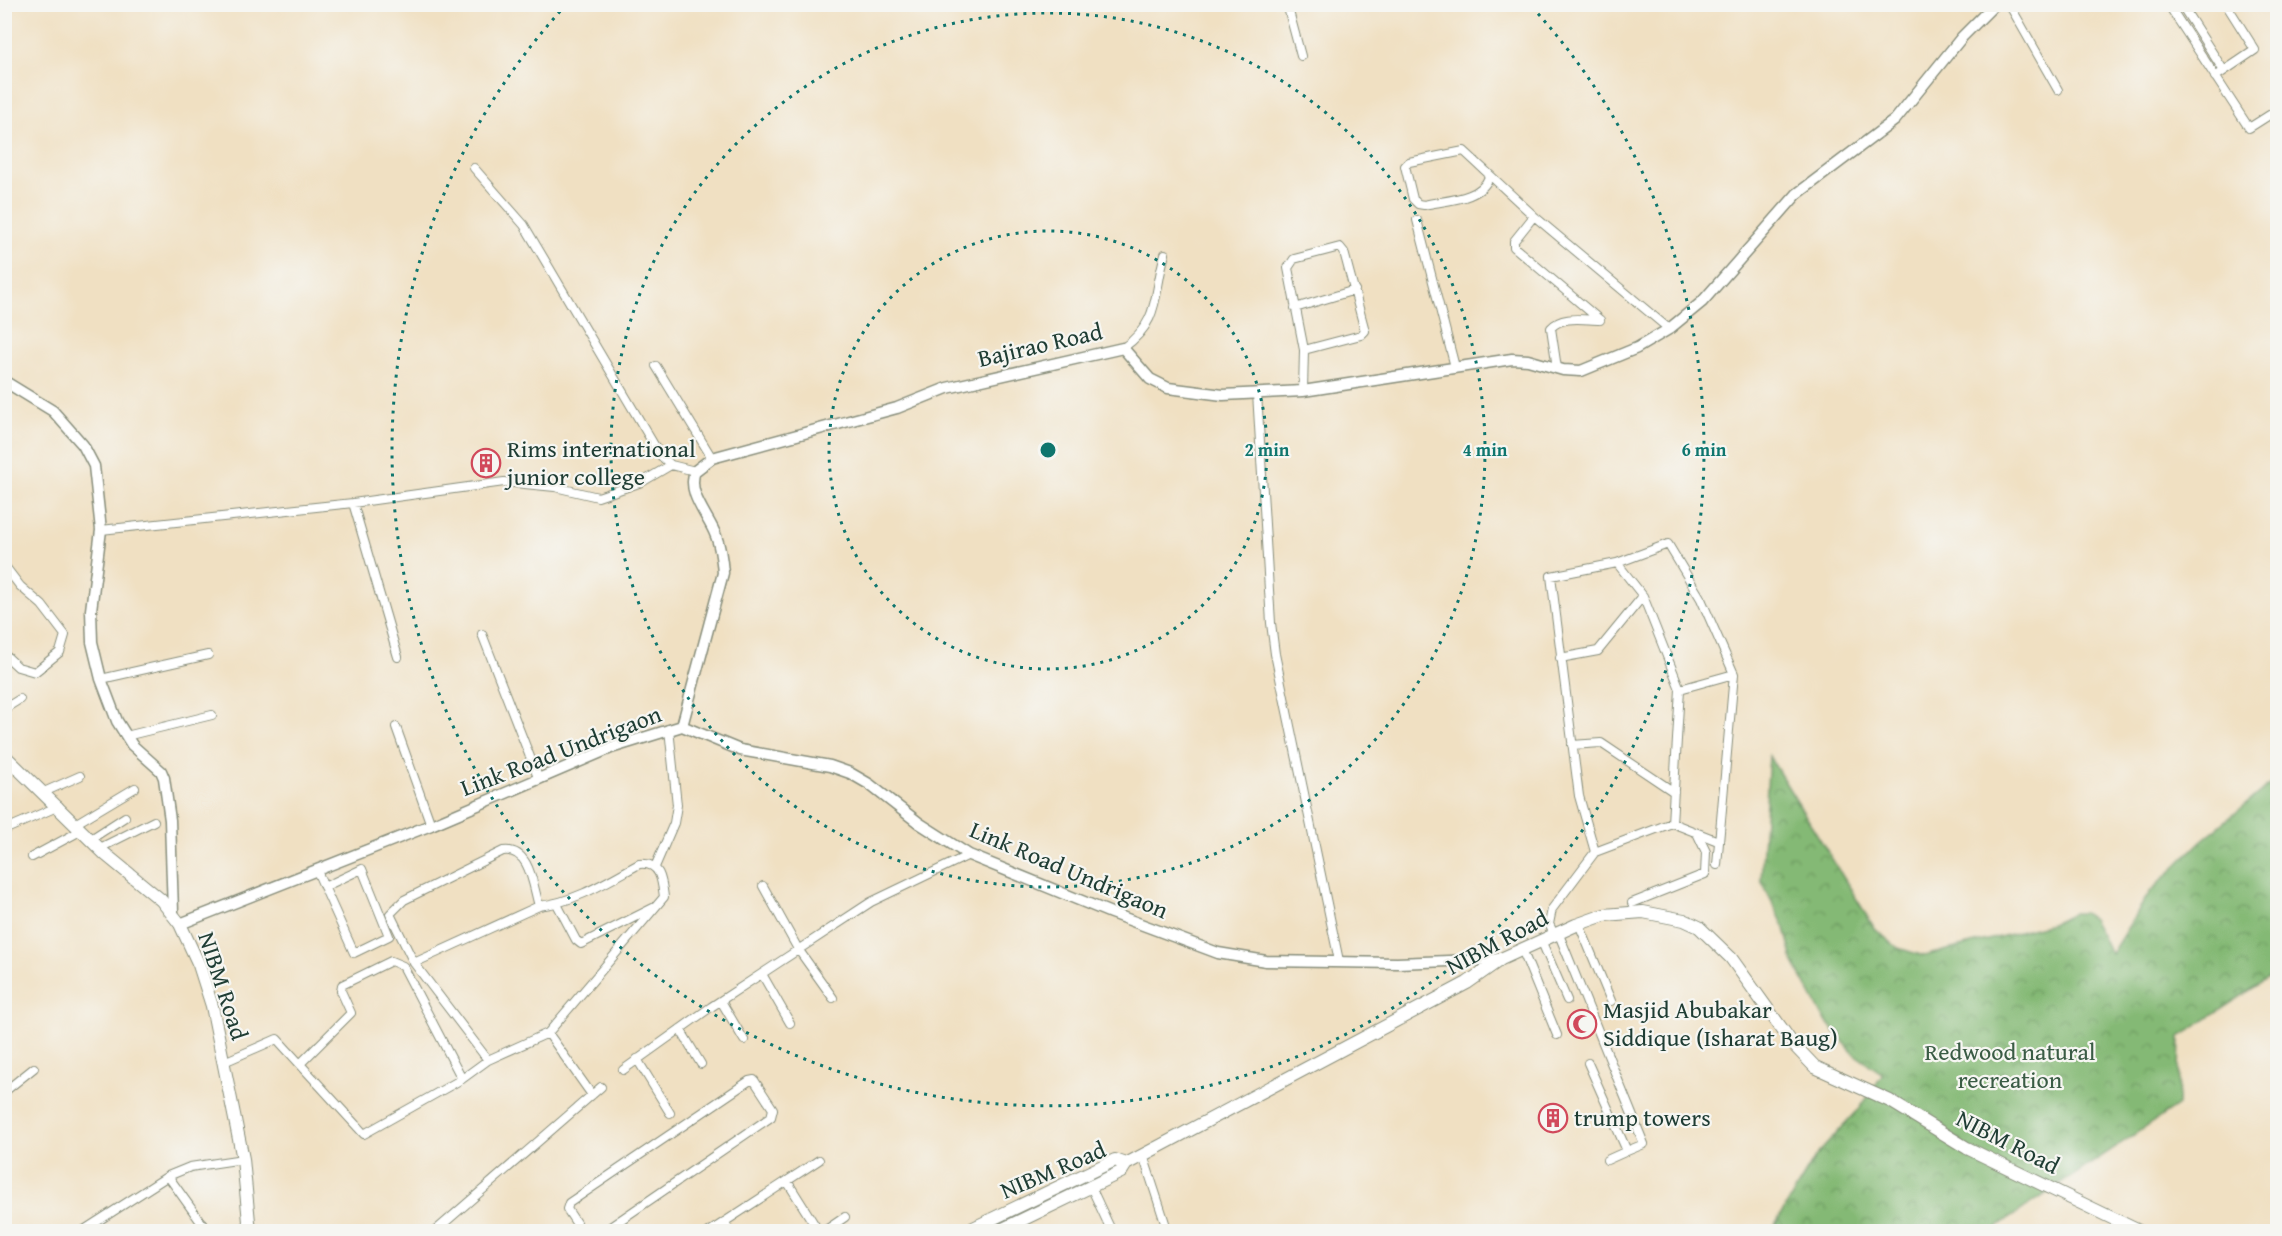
<svg xmlns="http://www.w3.org/2000/svg" width="2282" height="1236" viewBox="0 0 2282 1236" font-family="'Gentium Book Plus',serif">
  <defs>
    <pattern id="forest-crowns" width="20" height="18" patternUnits="userSpaceOnUse" patternTransform="scale(1.5)"><rect width="20" height="18" fill="#84b974"/><path d="M2 6a3 3 0 1 1 6 0M12 15a3 3 0 1 1 6 0" fill="none" stroke="#6b9860"/></pattern>
  </defs>
  <rect width="100%" height="100%" fill="#f6f6f2"/>
  <filter id="ink" filterUnits="userSpaceOnUse"><feTurbulence type="fractalNoise" baseFrequency=".0167" numOctaves="2"/><feDisplacementMap in="SourceGraphic" scale="12" xChannelSelector="R" yChannelSelector="G"/><feConvolveMatrix kernelMatrix="1 2 1 2 8 2 1 2 1" color-interpolation-filters="sRGB"/></filter>
  <filter id="wash" filterUnits="userSpaceOnUse"><feTurbulence type="fractalNoise" baseFrequency=".008" numOctaves="4" result="noise"/><feDisplacementMap in="SourceGraphic" scale="24" xChannelSelector="R" yChannelSelector="G"/><feGaussianBlur stdDeviation="1.35" result="paint"/><feColorMatrix in="noise" values="0 0 0 0 0 0 0 0 0 0 0 0 0 0 0 0 0 1.4 0 .05"/><feComposite in="paint" operator="in"/></filter>
  <g filter="url(#wash)">
    <rect width="100%" height="100%" fill="#f0e0c2"/>
    <path fill="url(#forest-crowns)" stroke="#527b54" stroke-width="1.5" d="M1769,756l106,173 23,19 26,8 127,-32 22,-11h10l9,6 19,35 39,-62 51,-51 76,-62v193l-97,65 -2,68 -180,121v5h-227l45,-75 45,-49 22,-33 -29,-20 -29,-34 -32,-59 -8,-33 -24,-48z"/>
  </g>
  <g filter="url(#ink)">
    <g fill="none" stroke-linecap="round" stroke-linejoin="round">
      <g stroke="#888e7b" stroke-width="10">
        <path id="minor" d="M1287,4l14,52
          M2009,4l49,86
          M2168,4l81,124 22,-14 7,-1
          M2181,4l43,67
          M2215,77l40,-27 -29,-46
          M474,168l50,57 136,230 11,10 24,6
          M1489,177c-8,23 -43,23 -65,28l-6,-1 -5,-5 -8,-33 4,-4 55,-11 70,65 135,113
          M1534,216l-20,25v6l86,73
          M1417,220l38,147
          M1295,308l60,-18
          M1123,348c38,-27 30,-53 42,-94
          M656,366l56,92
          M1557,368l-6,-40c11,-13 33,-8 49,-8
          M1303,391l1,-41 57,-15 4,-4 -21,-79 -4,-5 -46,12 -6,9 16,82
          M1257,393l14,230 4,31 64,307
          M4,469l2,-1
          M353,503l45,154
          M101,530l252,-27 151,-21 51,5 43,10 44,-15 29,-17
          M1617,563l26,33 37,93 -8,134
          M4,565l16,21 22,19 23,30 -5,17 -25,20 -17,-5 -14,-13
          M482,634l57,146
          M1560,658l38,-7 45,-55
          M101,679l107,-24
          M1680,689l54,-15
          M4,709l16,-10
          M396,727l35,98
          M126,736l86,-21
          M1572,745l29,-2 73,49
          M44,792l36,-16
          M75,824l60,-36
          M4,830l55,-24
          M91,839l34,-22
          M100,848l54,-27
          M1595,852l77,-29 46,18
          M32,857l50,-27
          M655,867l19,-44 3,-18 -8,-76
          M317,871l37,82 35,-17 -27,-67 -38,18
          M763,886l35,63 35,49
          M1632,903l73,-29 1,-22 -9,-19
          M557,904l19,36 5,4 74,-37
          M1579,924l32,77
          M1558,932l86,212 -17,7
          M1554,934l-5,-10 3,-15 43,-57 -16,-56 -28,-220 66,-13 51,-19 33,55 33,75 -17,191
          M1541,940l26,60
          M1522,949l35,86
          M414,963l125,-57c-6,-20 -9,-59 -36,-55l-99,49 -14,14 24,49 74,97
          M762,974l28,49
          M721,1001l23,39
          M680,1029l21,35
          M548,1033l44,62
          M637,1059l33,54
          M224,1062l53,-23 87,95 98,-55 26,-19 60,-27 116,-136c-2,-17 -4,-36 -25,-33 -31,17 -63,38 -100,42
          M1588,1063l39,88 -20,9
          M300,1064l51,-51 -10,-22 1,-6 49,-24 12,5 59,113
          M623,1070l88,-63 160,-105 98,-47
          M4,1092l30,-24
          M1143,1155l25,77
          M168,1176l22,-9 53,-8
          M787,1181l32,51
          M1091,1187l21,45
          M724,1222l6,10
          M20,1230l1,2
          M81,1232l87,-56 40,56
          M237,1232l13,-6
          M434,1232l167,-145
          M582,1232l-15,-23 2,-6 180,-122 5,-1 19,29 -2,8 -168,115
          M709,1232l110,-72
          M823,1232l22,-15"/>
      </g>
      <g stroke="#888e7b" stroke-width="13">
        <path id="tertiary" d="M4,381l49,30 30,34 11,21 7,64 -10,80 1,32 9,37 16,42 15,24 29,26 3,7 6,42 3,92
          M682,726l41,-153c-1,-13 -2,-24 -7,-37 -7,-20 -30,-42 -21,-65l17,-13 185,-50 50,-20 176,-40 27,31 18,9 55,7 80,-4 209,-32 16,1 35,10 18,1 56,-23 32,-19 33,-27 95,-108 98,-74 67,-83 33,-33
          M180,924l251,-99 180,-77 71,-22 58,24 90,16 20,7 19,11 50,39 50,32 142,58 107,40 48,8 131,2 104,-4"/>
      </g>
      <g stroke="#888e7b" stroke-width="14">
        <path id="secondary" d="M4,755l101,99 56,46 19,24 19,41 13,41 31,153 7,73
          M965,1232l150,-72 11,4 17,-9 324,-172 34,-24 75,-34 28,-10 39,-3 41,8 15,7 32,31 61,85 23,24 75,34 77,47 174,84
          M997,1232l124,-60 5,-8"/>
      </g>
      <use href="#minor" stroke="#fff" stroke-width="8"/>
      <use href="#tertiary" stroke="#fff" stroke-width="10"/>
      <use href="#secondary" stroke="#fff" stroke-width="12"/>
    </g>
  </g>
  <g fill="none" stroke="#0f766e" stroke-width="3" stroke-dasharray="3 6">
    <circle cx="1048" cy="450" r="219"/>
    <circle cx="1048" cy="450" r="437"/>
    <path d="M1532 7A656 656 0 1 1 564 7"/>
  </g>
  <defs>
    <g id="building-ring" transform="scale(1.5)"><circle r="9.5" fill="#f6f6f2" stroke="#d1495b" stroke-width="1.5"/><path d="M-4-6H4V6H1V3H-1V6H-4ZM-2.5-4.3h1.7v1.8h-1.7ZM.8-4.3h1.7v1.8H.8ZM-2.5-1h1.7V.8h-1.7ZM.8-1h1.7V.8H.8Z" fill="#d1495b"/></g>
    <g id="mosque-ring" transform="scale(1.5)"><circle r="9.5" fill="#f6f6f2" stroke="#d1495b" stroke-width="1.5"/><path d="M3.5-4.9A6 6 0 1 0 3.5 4.9A5 5 0 1 1 3.5-4.9Z" fill="#d1495b"/></g>
  </defs>
  <g fill-rule="evenodd">
    <use href="#building-ring" x="486" y="463"/>
    <use href="#mosque-ring" x="1582" y="1024"/>
    <use href="#building-ring" x="1553" y="1118"/>
  </g>
  <g text-anchor="middle" stroke-width="4.5" stroke-linejoin="round" paint-order="stroke">
    <g font-size="24" fill="#1f3d34" stroke="#f6f6f2">
      <text transform="translate(1040 345) rotate(-13)" y="8">Bajirao Road</text>
      <text transform="translate(561 751) rotate(-21)" y="8">Link Road Undrigaon</text>
      <text transform="translate(1069 870) rotate(23)" y="8">Link Road Undrigaon</text>
      <text transform="translate(1497 942) rotate(-28)" y="8">NIBM Road</text>
      <text transform="translate(223 986) rotate(72)" y="8">NIBM Road</text>
      <text transform="translate(2008 1142) rotate(27)" y="8">NIBM Road</text>
      <text transform="translate(1053 1170) rotate(-23)" y="8">NIBM Road</text>
    </g>
    <g font-size="24" fill="#1f3d34" stroke="#f6f6f2" text-anchor="start">
      <text x="507" y="457">Rims international<tspan x="507" dy="28">junior college</tspan></text>
      <text x="1603" y="1018">Masjid Abubakar<tspan x="1603" dy="28">Siddique (Isharat Baug)</tspan></text>
      <text x="1574" y="1126">trump towers</text>
    </g>
    <g font-size="24" fill="#3a5c45" stroke="#f6f6f2">
      <text x="2010" y="1060">Redwood natural<tspan x="2010" dy="28">recreation</tspan></text>
    </g>
  </g>
  <circle cx="1048" cy="450" r="9" fill="#0f766e" stroke="#f6f6f2" stroke-width="3"/>
  <g font-size="18" text-anchor="middle" font-weight="bold" fill="#0f766e" stroke="#f6f6f2" stroke-width="4.5" stroke-linejoin="round" paint-order="stroke">
    <text x="1267" y="456">2 min</text>
    <text x="1485" y="456">4 min</text>
    <text x="1704" y="456">6 min</text>
  </g>
  <rect width="2282" height="1236" fill="none" stroke="#f6f6f2" stroke-width="24"/>
</svg>
